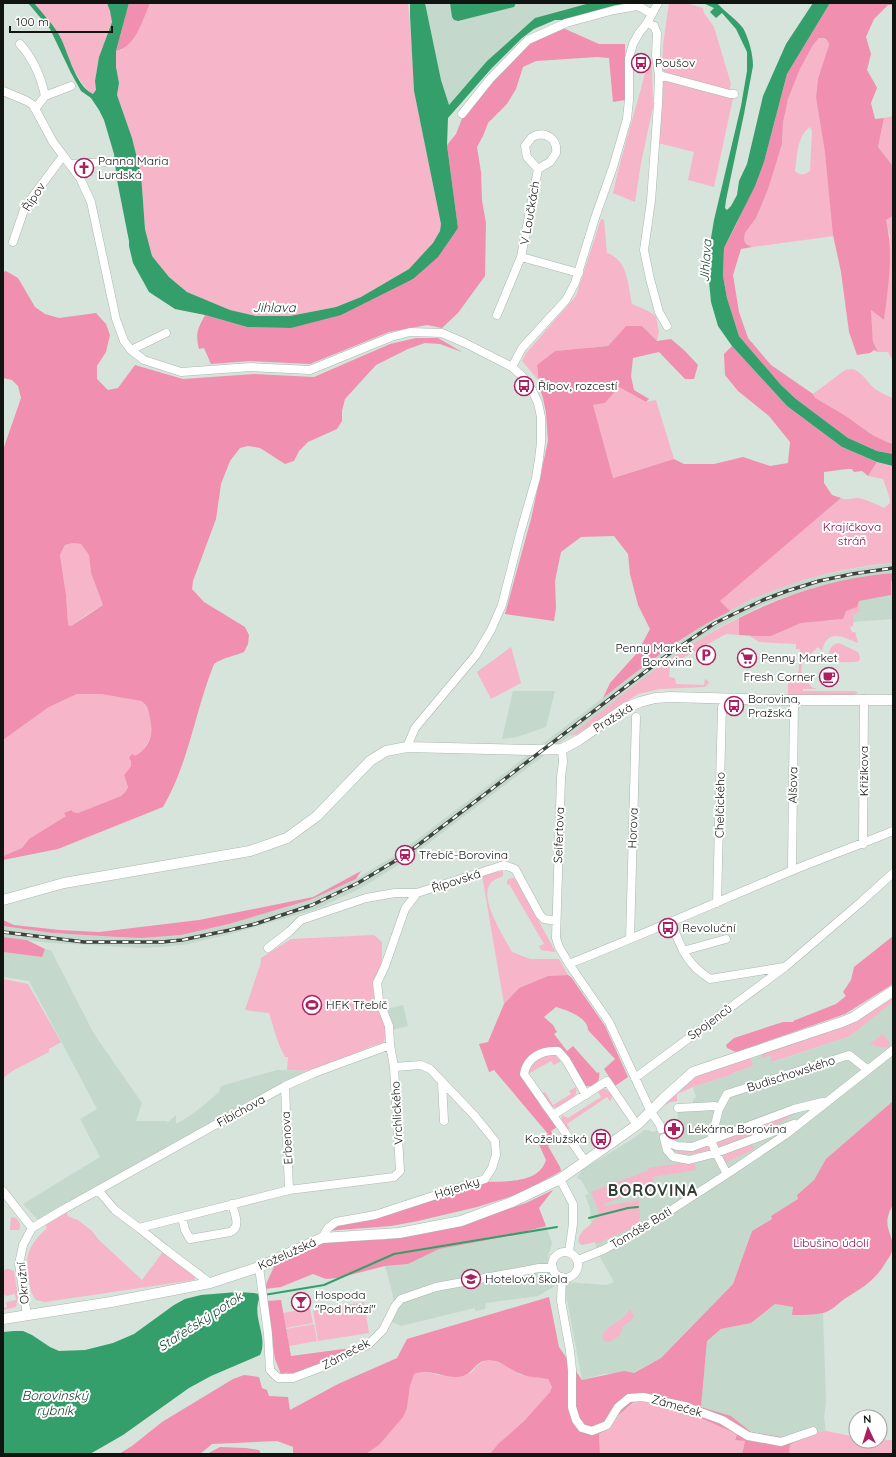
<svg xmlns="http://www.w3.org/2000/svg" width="896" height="1457" viewBox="0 0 896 1457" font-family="Quicksand,sans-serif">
  <rect width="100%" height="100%" fill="#d6e4db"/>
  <path fill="#c4d9cc" d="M425,3h165l-55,15 -48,43 -38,45 -8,-26z
    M893,563v10l-40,6 -32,7 -33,10 -23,8 -47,24 -49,32 -261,199 -47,29 -47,22 -83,24 -48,11 -21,2 -20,1 -91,-5 -48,-6v-11l49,7 66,4 24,1 39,-3 48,-11 81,-24 46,-21 46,-28 261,-199 50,-33 48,-24 24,-9 33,-10 33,-7z
    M891,581h2v38l-41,3 6,-21 32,-6z
    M513,691h42l-9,36 -29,10 -15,2z
    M45,949l6,1 43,84 48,69 -6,18h29l3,1 8,-7v9l15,-9 13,-10 15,-13 2,-6 56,-16 35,1 -272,150 -5,-4 -12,-13 77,-47 -20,-38 17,-10 -68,-128 -26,-4v-25l38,5z
    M893,1002v99l-66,58 -13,21 -17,15 2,4 -28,17 1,3 -20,12 -19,53 -72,74 -28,15 -29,1 -22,6 -18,-96 2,-2 41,3 7,-3 -17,-30 -2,-10 -13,3 -4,-4 5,-11 6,-4 2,-3 -1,-15 -5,-13 4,-1 -8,-14 -4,-2 5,-8 52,-32 10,-8h4l4,2 18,-5 6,-6h2v-10l15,-1v-11l3,-1 -3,-11 40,-13v-1l20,-7 -2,-7 10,-4h9l3,7 77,-26z
    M403,1005l5,21 -17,4 -5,-21z
    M546,1226l6,17 -4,14 6,14 1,15 -17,10 -52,7 -1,6 -10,2v-3l-74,18 -9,-4 3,-13 -3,-17 -7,-26 23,-2 31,-15 70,-13z
    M775,1304l18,3v8l30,-2 3,89 -2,16 2,13 -45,6 -30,-5 -20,-16 -30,-9 6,-66 14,-12 30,-6z"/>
  <path fill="#f6b5c9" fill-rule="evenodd" d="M34,3h73l3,8 2,10 -13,36 -4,24 1,9 -1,4 -5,-1 -9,-11 -7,-12 -16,-37z
    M150,3h258l4,47 2,41 27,133 -1,7 -6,12 -25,26 -48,28 -25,10 -45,9h-35l-26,-6 -43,-18 -18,-15 -17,-21 -7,-27 -4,-55 -9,-36 -15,-43 2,-12 -3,-16v-16l6,-1 17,-24z
    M669,3h17l17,5 1,5 10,14 17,57 -2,7 -65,-19 -2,-2 1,-25z
    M819,38h4l5,3 1,4 -13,53 9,55 9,83 -82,11 -6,-3 -2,-4 1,-7 11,-15 26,-74 1,-21 5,-24 12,-30 13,-24zM810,127l2,4 -2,40c-6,4 -10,5 -15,0 2,-13 2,-36 15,-44z
    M647,66l5,1 1,40 -12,56 -6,39 -22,-9c9,-42 23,-84 34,-127z
    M663,78l70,20 -19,89 -26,-7 6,-28 -36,-9 3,-63z
    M893,116v50l-15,-19 6,-29z
    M893,216v145l-5,-9h-10l-5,-10 -2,-32 13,10 6,-84 -4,-16z
    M601,219l3,1 3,33c21,7 21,32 25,51l16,7 8,5 3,16 -2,9 -15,-15h-16l-18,20 -53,5 -18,14 1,15 -16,-19 4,-8 50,-57z
    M853,369c10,4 14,13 22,20 6,4 11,6 18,9v46l-14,-5 -39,-26 -26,-15 -1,-4 32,-24z
    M619,387l27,15 10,-2 18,59 -62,19 -20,-73 13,-2z
    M877,462l16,4v97c-44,3 -89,15 -131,32 -11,4 -22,10 -32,16l-11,-10 122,-103c5,3 10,0 16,0 6,0 21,7 27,10l6,-5v-4l-7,-20 -15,-3z
    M73,543l8,1 8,11 2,18 12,32 -17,10 -15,11 -3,-1v-2l-2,-28 -6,-40 5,-10z
    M858,601l2,10 -6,4 -1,11 -3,1 2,5h3l3,10 -1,1c-15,-7 -30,-14 -35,8l-4,-4 -16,15 -1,13h2v8h3v-5h1c1,7 4,10 11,11h-15v2h52l3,2 -5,2 -65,2v-17l10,-1 2,-30h-4v-5l-37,-2 -9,-6h21l30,-13 13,-2 25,-1c2,-3 4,-7 7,-9 6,-4 11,-1 12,-10z
    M739,618v17l-13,-1 -56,31 -1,12 6,1 1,6 28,1 1,-6 3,2 1,2 -4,4 -45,2 -22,5 -61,40 -7,2c54,-42 107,-88 169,-118z
    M839,643l19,9 2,5 -1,4 -3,1c-9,0 -23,3 -27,-8 0,-6 4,-10 10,-11z
    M511,647l10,36 -30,16 -14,-27z
    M77,694h24l40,7c6,4 7,9 9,16 4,13 1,26 -10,35 -3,3 -6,5 -9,9v5l-7,9 4,11 -2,5 -5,5 -43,17 -5,-1 -3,-2 -5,3 1,3 -37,23 -7,9 -19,8v-116l46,-33z
    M503,871v5c-4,2 -11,4 -13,8 -11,15 14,53 22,68l18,7h29l9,16 -20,1 -29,12 -15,16 -22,-129z
    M511,878h3l4,5 37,68 -1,1 -13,-2 -2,-4 5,-2 -35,-60 -2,1v-5z
    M374,935l8,7v16l-2,13 -5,18 -1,12 12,25 1,7 -4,10 -11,3 -60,25 -25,-1 1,-13h-3c-8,-14 -11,-29 -16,-44l-24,-3 16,-48v-4l30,-19z
    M3,979l25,5 33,58 -12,7v3l-35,18 -11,8z
    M893,990v12l-43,34 -78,26 -2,-7 -8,3 -1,-3 -10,3 2,8 -20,7v1l-40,13 -16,7v7l-7,1 -4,3 -2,-7 29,-26 154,-53z
    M883,1034l7,9v3c-5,4 -15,-1 -21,-2z
    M546,1055h9l6,6 -7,4 -3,-4 -23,13v3l-1,-7 5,-7z
    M576,1087c3,12 -11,16 -19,21l-8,-2 -7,-12 3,-2 8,13 18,-11 -2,-3z
    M602,1088l5,2 5,5 -1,5 -1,1 -3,-4 -40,27 3,5 -4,-1 -5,-6 1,-7 6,3 33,-21 -4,-7z
    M797,1112c-23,17 -52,25 -79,35l-1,-1v-3z
    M750,1144l4,2v3l-29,14 -3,-8z
    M669,1145l23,5 17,-4 2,3c-16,4 -30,11 -42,-4z
    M694,1161l2,9 -44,7 4,10 -12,5 -1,-3 -39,15 1,2 34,-6 1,15 -2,10 -42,19 -1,-2 -13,3 -3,-2c-2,-8 5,-12 10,-17 4,-3 7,-9 10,-14l-8,-20 58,-22 -1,-2z
    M64,1209l5,8 9,3 14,11 6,8 44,41 23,-31 32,24 -3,7 -149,22 -9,-2c-5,-6 -6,-13 -7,-20 -5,-25 0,-35 18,-52l-3,-6z
    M11,1217l5,1c4,4 5,7 3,12h-9z
    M6,1269h3l5,2 4,26 -2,10 -13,3v-2l4,-1 -1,-5 10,-2 -1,-6 -9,2 -2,-2 -1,-23z
    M364,1302l5,31 -51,8 -5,-30z
    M310,1308l3,15 -27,5 -3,-15z
    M630,1309l4,7 -3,5 -8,5 -3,9 -10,7h-4l-4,-4c2,-11 14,-14 22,-21 2,-2 4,-5 6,-8z
    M314,1324l3,17 -28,5 -3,-17z
    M491,1360l14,5 16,10 27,4 5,8 -3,5 -26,29 -26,23 -8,10h-124l13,-9 28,-37 3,-22 3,-12c12,-5 20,1 32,2 8,1 18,-2 26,-3 6,-8 10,-12 20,-13z
    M643,1401l53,15 41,18 -2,5 10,2 -3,13h-142l-1,-20c3,-2 8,-4 11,-7 12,-12 13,-22 33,-26z
    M826,1431l30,6v4l37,-1v14h-104l1,-9 20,-12z"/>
  <path fill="#f18fb0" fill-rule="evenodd" d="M129,3h21c-7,16 -15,45 -34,48z
    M830,3h63v2h-5l-14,14 -8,18 5,17 -4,16 8,14 2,4 -6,15 4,16 9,-1 -6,29 15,19v50l-7,4c8,33 2,67 -2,100l-13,-10 2,32 5,10 -4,-2 -4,3 -13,2 -8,-23 -8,-60 -8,-37 -8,-82 -9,-55 2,-19 11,-34 -1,-4 -4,-3h-5l-6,7 -13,24 -12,30 -5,24 -1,21 -14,45 -12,29 -11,15 -1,7 2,4 6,3 -11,2 -8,26 6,37 9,26 23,27 42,29 2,4c10,6 22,12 32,19 15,10 28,22 46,27v10l-16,-3 -29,-13 -52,-39 -15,-14 -42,-49 -12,-38 -4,-22 1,-28 12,-23 28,-63 23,-88z
    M563,28l36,16h26v56l-12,2 -4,-44 -12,-1 -61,4 -13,6 -7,22 -9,15 -19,19 -5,13 -6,11 4,25 1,28 4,23 -1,53 -27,37 -16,15 -15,-3 -38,7 -79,32 -60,-3 -39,3 -7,-16 -5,1c-4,-15 -1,-21 6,-34l42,12 44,1 122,-49 45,-51 -11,-83 9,-11 9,-23 65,-69z
    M6,271l12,7 17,29 10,7 14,4 37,-5 10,11 4,11 -4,17 -9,14v13l11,11 10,-2 17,-23 48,14 71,-5 60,3 76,-33 26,-6h22l24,14 -22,-8 -15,-1 -17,6 -32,16 -31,34 -3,12v10l-5,8 -29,13 -9,9 -5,10 -9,3 -25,-16 -12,-2 -8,2 -10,13 -9,23 -5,35 -23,62 -1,8 12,13 41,25 4,8 -1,9 -4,8c-10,4 -22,6 -30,12 -19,47 -25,99 -51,143l-105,42 -55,11v-4l19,-8 7,-9 37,-23 -2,-3 7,-3 2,2 5,1 43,-17 5,-5 2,-4 -4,-12 7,-9v-5l-2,-3 3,-4 3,2c17,-10 19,-24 14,-42 -1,-6 -3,-10 -8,-13l-40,-7h-24l-28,13 -46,33v-290l18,-52 -3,-12 -6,-6 -9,-2v-106zM73,543l8,1 8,11 2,18 12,32 -32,21 -3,-1v-2l-2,-28 -6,-40 5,-10z
    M626,326h16l15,15 14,-2 14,12 13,14 -4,14h-9l-26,-27 -26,6 -2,18 3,14 15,9 -3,3 -27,-15 -14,16 -12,2 20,73 61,-19 10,5h30l29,-7 27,9 18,-3 2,-21 -21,-26 -31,-25 -13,-16 -1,-21 8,-8 55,60 55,41 35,15 -9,14 -6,-5 -8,1 -2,-3h-5l-23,3v11l8,12 9,3 -121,103 10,10c-47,23 -87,56 -127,87l7,-15 27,-30 13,-24 -12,-24 -8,-31 -2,-20 -14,-18 -33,1 -20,15 -6,29 1,27 -2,13 -49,-7 26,-95 17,-78 -2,-28 -3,-15 -4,-12 -2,-21 18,-14 53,-5z
    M893,573v8h-2v14l-32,6 -2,6 -11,4 -3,8 -42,4 -30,13h-16l-16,-1v-17c47,-24 100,-41 154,-45z
    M361,871l-5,8 -46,21 -81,24 -48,11 -39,3 -24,-1 -66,-4 -49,-7v-6l11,5 46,5 39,2 100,-12 114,-23z
    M893,936v48l-48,30 -109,38 -9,-4 -1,-3 8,-7 49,-16h11l-1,-1 43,-17 10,-8 -3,-4 8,-12 3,-13z
    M3,937l24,3 18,9 -3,8 -39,-5z
    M568,975l3,2 34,49 23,51 -13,9 -11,-17 11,-10 -27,-29c0,-13 -22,-20 -32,-23l-12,10 9,8 4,7 -3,2 13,17 6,-5 24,27 2,-1c2,9 -4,16 -14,14l-23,-33 -36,7c-4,6 -6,9 -3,16l19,32 15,19 -6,4 5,11 -8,4 12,21 1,4 -39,22 -45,14 -59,14 -27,5 -65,5 2,-3 47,-13 110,-36 3,3c20,-1 51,1 58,-22l-9,-20 11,-6 -54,-64 -5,2 -10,-28 9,-2 16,-38 15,-16 29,-12z
    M893,1101v104c-14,23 3,29 -1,46 -1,4 -4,8 -6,11 -11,19 -23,25 -40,36 -8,5 -14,13 -23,15 -10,2 -21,2 -31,2l1,-8 -18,-3 -24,19 -30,6 -14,12 -6,66 30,9 20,16 30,5 29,-4 -20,12 -1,9h-47l3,-13 -10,-1 2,-6 -41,-18 -53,-15 -10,2 -4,3 -9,8 -11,14 -10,6 1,20h-110l8,-10 26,-23 26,-29 2,-5 -4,-8c-9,-2 -19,-1 -27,-5 -12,-4 -23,-17 -37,-13 -10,2 -12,16 -28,16 -15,0 -28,-9 -42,-3l-4,12 -3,22 -4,9 -24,28 -13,9h-73v-7l-16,-6 -65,3 -12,10h-81l13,-8 30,-24 71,-43 11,-4 15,2 3,11 5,2 2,6 19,1 2,13 48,-26 59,-26 10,-19 142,-42 10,50 23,33 42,-9 10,2 27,-15 72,-74 19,-53 20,-12 -1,-3 27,-17 -1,-4 17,-15 12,-21z
    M553,1190l-14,18 7,18 -37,10 -70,13 -31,15 -23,2 -47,12 -12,1 -13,-5 -32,13 -16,2 2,-7 11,-24 44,-20 15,2h45l64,-12 80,-25z
    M281,1300l10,56 60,-8c-11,10 -44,23 -58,25 -5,0 -8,-1 -12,1l-6,-15 -9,-58z
    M220,1447l26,1 13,2 2,4h-54z"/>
  <path fill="#359f6b" d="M28,3h6c8,10 17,19 24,30 10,16 16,52 35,61l3,-4 -1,-9 4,-24 13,-35 -2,-11 -3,-8h22l-13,48v16l3,16 -2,12 15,43 9,36 4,55 7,27 17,21 18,15 43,18 26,6h34l46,-9 25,-10 48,-28 24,-26 7,-12 1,-7 -27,-133 -4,-75v-13h15l16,77 8,25 38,-44 48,-43 55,-15h44l-28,5 -42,12h-9l-21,9 -12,9 -31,31 -43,49 -1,27 11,83 -20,29 -25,22 -72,36 -50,13 -44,-1 -42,-12 -30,-6 -26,-17 -16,-29 -4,-17v-5l-12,-61 -3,-26 -10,-34 -5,-10 -8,-12 -10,-7 -10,-18 -21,-44z
    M450,3h66l-2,4 -56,14 -4,-1 -2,-3z
    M703,3h14c8,9 19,16 26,25 6,11 10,26 10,38l-9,48 -18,86 -1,8 2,2 4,-4 6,-11 2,-14 8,-17 16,-68 23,-52 27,-41h17l-43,71 -23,88 -9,24 -31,62 -1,28 4,22 12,38 42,49 15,14 52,39 29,13 16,3v12l-16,-4 -35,-15 -55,-41 -55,-60 -14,-20 -7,-24 -3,-31 1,-21 5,-30 27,-114 6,-35v-19l-11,-23 -14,-16 -6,5 -6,-6 4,-4z
    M237,1292l17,1 9,2c-2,2 -5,5 -5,8 -4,17 10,35 2,52l-49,21 -22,12 -66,47 -33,19h-87v-122l11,-1h9l9,4 18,12 9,4 26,-1 28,-7 21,-9 40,-29 11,-6 16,-4z"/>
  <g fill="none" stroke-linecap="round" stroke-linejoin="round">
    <path stroke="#359f6b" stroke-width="2" d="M589,1218l39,-10 10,-1
      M264,1295l60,-10 70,-31 163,-27"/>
    <g stroke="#aab8af" stroke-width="9">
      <path id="minor" d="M647,23l7,3 3,7 -1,23 3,19 -1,29 -7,97 -7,49 6,29 9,33 8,14
        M20,44c14,16 21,32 25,52
        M659,75l71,19h4
        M3,91l24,10 6,4 20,37 27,36 11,24 25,117 8,22 7,9 13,10 37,12 70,-5 59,3 81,-33 19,-5 32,1 23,10 47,24 10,9 10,14 6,13 3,14v25l-2,17 -3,19 -16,56 -18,71 -11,25 -15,25 -61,73 -8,19
        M35,109l10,-13 26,-10
        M462,114l28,-35 38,-39 38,-17 48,-13 23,-4 5,2 10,6
        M70,164l37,-2
        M13,242l12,-35 38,-51
        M521,257l58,16
        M497,315l24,-58 17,-88 12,-7 6,-9c2,-14 -11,-23 -24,-16l-7,9 2,11 11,12
        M131,350l35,-17
        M512,367l10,-19 44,-48 9,-17 20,-65 18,-51 14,-48 2,-19v-42l4,-14 6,-11 8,-10 11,-20
        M562,749l1,13 -2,15 -5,161 3,9 10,17 40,58 42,90 9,13 1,4
        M863,844l1,-145
        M792,870l2,-170
        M717,903l5,-196
        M671,923c11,25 14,40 39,56l74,-12
        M630,939l6,-222
        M268,948l22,-17 11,-11 65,-22 29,-5h22l87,-28 11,4 25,46 4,4 12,2
        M683,951l43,-12
        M569,964c75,-30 148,-62 222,-93 34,-14 68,-26 102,-40
        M635,1078l150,-111 76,-65 32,-29
        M442,1082l2,39
        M285,1086l4,104
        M678,1108l37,-2 4,3 -8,31 5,13 11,21
        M719,1109l8,-15 122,-39 19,15
        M553,1115l54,-34 30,44
        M664,1138l3,12 6,7 16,3 27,-7 78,-29
        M665,1141l12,5 15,1 102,-38 29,-7
        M585,1161l-61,-87c3,-17 18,-24 34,-23l8,9 20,35
        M560,1179l13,25v20l-4,28
        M98,1190l17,20 24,18 26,21 45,34
        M3,1191l29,37
        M182,1217l3,13 5,9 40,-7c12,-5 4,-19 2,-28
        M32,1228l32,-19 221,-123 29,-13 76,-28
        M139,1228l150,-38 105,-13 6,-6 -6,-104 -4,-22 -1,-19 -10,-26 -2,-17 8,-17 20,-57 12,-16
        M322,1238l6,-10 8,-6 39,-7 110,-36 7,-11 4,-13 -1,-14 -21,-26 -44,-46 -9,-4 -27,2
        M552 1265a13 13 0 1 1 26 0a13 13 0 1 1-26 0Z
        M578,1260l25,-10 45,-25 79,-51 58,-39 108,-85
        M259,1267l9,67 2,36 8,8h15l29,-11 47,-23 14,-14 12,-24 6,-7 35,-12 103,-19h14
        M562,1277l-1,24 9,50 2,19v37l4,13 6,8 10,3 15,-6 11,-18 11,-9 14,-1 41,9 38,14 26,16 33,6 32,-11
        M27,1315l-8,-51 4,-19 9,-17"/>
    </g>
    <g stroke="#aab8af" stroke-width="11">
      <path id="major" d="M3,900l61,-17 186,-32 37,-13 30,-22 53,-55 16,-10 21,-4 122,3 33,-1 17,-9 46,-32 15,-6 15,-4 15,-1 114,3h109
        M3,1319l108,-17 99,-19 49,-16 63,-29 77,-5 62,-12 51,-19 48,-23 77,-54 27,-27 29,-26 149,-50 12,-5 39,-26"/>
    </g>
    <use href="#minor" stroke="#fff" stroke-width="8"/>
    <use href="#major" stroke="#fff" stroke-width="10"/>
    <g stroke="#3e4540" stroke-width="3.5">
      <path id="rail" d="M3,932l81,10h78l20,-2 48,-10 25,-6 57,-19 46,-22 47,-28 261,-199 49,-33 48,-23 24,-9 32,-10 33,-7 41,-6"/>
    </g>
    <use href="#rail" stroke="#fff" stroke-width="2" stroke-dasharray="6" stroke-linecap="butt"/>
  </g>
  <defs>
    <g id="bus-ring" transform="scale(1)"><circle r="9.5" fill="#fff" stroke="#ab2060" stroke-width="1.5"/><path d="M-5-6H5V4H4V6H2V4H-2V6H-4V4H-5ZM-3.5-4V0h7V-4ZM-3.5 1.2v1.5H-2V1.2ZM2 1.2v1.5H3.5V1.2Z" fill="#ab2060"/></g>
    <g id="church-ring" transform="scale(1)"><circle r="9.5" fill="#fff" stroke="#ab2060" stroke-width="1.5"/><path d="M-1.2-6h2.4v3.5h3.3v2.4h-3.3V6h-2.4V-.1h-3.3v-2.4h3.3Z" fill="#ab2060"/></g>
    <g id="parking-ring" transform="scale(1)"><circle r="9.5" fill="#fff" stroke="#ab2060" stroke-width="1.5"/><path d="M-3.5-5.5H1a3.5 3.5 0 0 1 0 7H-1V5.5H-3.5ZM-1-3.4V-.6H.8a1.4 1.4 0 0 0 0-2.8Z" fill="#ab2060"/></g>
    <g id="supermarket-ring" transform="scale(1)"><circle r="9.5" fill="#fff" stroke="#ab2060" stroke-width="1.5"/><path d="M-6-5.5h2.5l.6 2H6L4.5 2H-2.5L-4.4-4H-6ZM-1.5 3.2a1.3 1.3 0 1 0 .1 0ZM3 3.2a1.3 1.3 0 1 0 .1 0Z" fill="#ab2060"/></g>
    <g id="cafe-ring" transform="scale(1)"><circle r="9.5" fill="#fff" stroke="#ab2060" stroke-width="1.5"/><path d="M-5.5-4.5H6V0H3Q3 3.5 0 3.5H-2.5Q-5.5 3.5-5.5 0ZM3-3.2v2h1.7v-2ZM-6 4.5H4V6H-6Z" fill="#ab2060"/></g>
    <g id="station-ring" transform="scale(1)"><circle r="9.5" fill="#fff" stroke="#ab2060" stroke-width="1.5"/><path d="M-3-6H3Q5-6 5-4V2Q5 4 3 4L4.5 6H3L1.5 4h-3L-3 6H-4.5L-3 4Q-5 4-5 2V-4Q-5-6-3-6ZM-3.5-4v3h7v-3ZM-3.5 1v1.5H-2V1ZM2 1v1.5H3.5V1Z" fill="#ab2060"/></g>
    <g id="stadium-ring" transform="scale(1)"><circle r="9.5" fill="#fff" stroke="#ab2060" stroke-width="1.5"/><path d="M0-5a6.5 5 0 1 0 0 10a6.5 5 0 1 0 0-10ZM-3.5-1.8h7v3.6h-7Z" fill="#ab2060"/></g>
    <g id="pharmacy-ring" transform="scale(1)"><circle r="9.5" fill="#fff" stroke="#ab2060" stroke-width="1.5"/><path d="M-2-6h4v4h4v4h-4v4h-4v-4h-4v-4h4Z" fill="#ab2060"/></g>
    <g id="university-ring" transform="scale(1)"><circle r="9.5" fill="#fff" stroke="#ab2060" stroke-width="1.5"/><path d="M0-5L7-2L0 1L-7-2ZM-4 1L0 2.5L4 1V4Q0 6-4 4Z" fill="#ab2060"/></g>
    <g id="bar-ring" transform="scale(1)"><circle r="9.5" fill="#fff" stroke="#ab2060" stroke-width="1.5"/><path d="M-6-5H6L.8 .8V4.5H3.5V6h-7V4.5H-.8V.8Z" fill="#ab2060"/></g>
  </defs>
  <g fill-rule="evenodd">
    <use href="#bus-ring" x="641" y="63"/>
    <use href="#church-ring" x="84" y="168"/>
    <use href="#bus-ring" x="524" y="386"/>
    <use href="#parking-ring" x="706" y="655"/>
    <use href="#supermarket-ring" x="747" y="658"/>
    <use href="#cafe-ring" x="829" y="677"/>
    <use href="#bus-ring" x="734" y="706"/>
    <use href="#station-ring" x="405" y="855"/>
    <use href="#bus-ring" x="668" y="928"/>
    <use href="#stadium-ring" x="312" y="1005"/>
    <use href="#pharmacy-ring" x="674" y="1129"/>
    <use href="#bus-ring" x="601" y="1139"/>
    <use href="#university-ring" x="471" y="1279"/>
    <use href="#bar-ring" x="301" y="1302"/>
  </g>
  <g text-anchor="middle" stroke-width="4" stroke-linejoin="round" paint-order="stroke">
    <g font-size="12" fill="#101511" stroke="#fff" text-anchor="start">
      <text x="655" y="67">Poušov</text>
      <text x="98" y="165">Panna Maria<tspan x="98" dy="14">Lurdská</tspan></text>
      <text x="538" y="390">Řípov, rozcestí</text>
      <text x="692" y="652" text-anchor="end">Penny Market<tspan x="692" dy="14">Borovina</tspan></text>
      <text x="761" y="662">Penny Market</text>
      <text x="815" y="681" text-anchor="end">Fresh Corner</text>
      <text x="748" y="703">Borovina,<tspan x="748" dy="14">Pražská</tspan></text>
      <text x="419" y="859">Třebíč-Borovina</text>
      <text x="682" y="932">Revoluční</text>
      <text x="326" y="1009">HFK Třebíč</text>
      <text x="688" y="1133">Lékárna Borovina</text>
      <text x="587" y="1143" text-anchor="end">Koželužská</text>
      <text x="485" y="1283">Hotelová škola</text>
      <text x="315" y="1299">Hospoda<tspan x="315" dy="14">"Pod hrází"</tspan></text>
    </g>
    <g font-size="12" fill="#101511" stroke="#fff">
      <text transform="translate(34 197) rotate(-57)" y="4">Řípov</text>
      <text transform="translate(530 213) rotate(-80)" y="4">V Loučkách</text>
      <text transform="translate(613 718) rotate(-32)" y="4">Pražská</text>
      <text transform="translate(864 771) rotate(-90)" y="4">Křižíkova</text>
      <text transform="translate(793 785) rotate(-89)" y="4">Alšova</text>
      <text transform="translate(720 805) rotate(-89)" y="4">Chelčického</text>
      <text transform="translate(633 828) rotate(-88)" y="4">Horova</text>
      <text transform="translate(559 835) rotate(-88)" y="4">Seifertova</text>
      <text transform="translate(456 881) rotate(-18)" y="4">Řípovská</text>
      <text transform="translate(710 1022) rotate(-36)" y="4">Spojenců</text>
      <text transform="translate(791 1074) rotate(-18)" y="4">Budischowského</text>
      <text transform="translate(241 1111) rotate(-29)" y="4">Fibichova</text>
      <text transform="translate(397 1113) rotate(-93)" y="4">Vrchlického</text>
      <text transform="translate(287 1138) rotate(-93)" y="4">Erbenova</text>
      <text transform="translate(457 1188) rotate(-18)" y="4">Hájenky</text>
      <text transform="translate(641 1228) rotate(-31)" y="4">Tomáše Bati</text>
      <text transform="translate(287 1254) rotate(-24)" y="4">Koželužská</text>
      <text transform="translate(23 1283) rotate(-95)" y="4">Okružní</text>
      <text transform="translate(346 1354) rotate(-28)" y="4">Zámeček</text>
      <text transform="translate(677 1406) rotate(16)" y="4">Zámeček</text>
    </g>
    <g font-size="12" fill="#7f0643" stroke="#fff">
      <text x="852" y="531">Krajíčkova<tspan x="852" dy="14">stráň</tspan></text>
      <text x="831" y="1247">Libušino údolí</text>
    </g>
    <g font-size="13" font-style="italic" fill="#0f3b26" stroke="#fff">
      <text transform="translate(705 261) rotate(-86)" y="5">Jihlava</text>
      <text x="274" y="312">Jihlava</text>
      <text transform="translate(200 1321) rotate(-33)" y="5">Stařečský potok</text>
      <text x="55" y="1400">Borovinský<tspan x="55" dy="15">rybník</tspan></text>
    </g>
    <g font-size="16" font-weight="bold" letter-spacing="1" fill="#323d36" stroke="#fff">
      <text x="653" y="1196">BOROVINA</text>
    </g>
  </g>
  <rect width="896" height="1457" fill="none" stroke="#101511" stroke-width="8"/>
  <g transform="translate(868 1429) rotate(356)"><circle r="19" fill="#ffffff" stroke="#9fa1a0"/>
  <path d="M0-3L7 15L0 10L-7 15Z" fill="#ab2060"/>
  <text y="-6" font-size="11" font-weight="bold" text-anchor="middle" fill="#101511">N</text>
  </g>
  <path d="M10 26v6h102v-6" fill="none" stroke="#101511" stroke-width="2"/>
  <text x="16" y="26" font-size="12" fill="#101511" stroke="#ffffff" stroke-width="3" paint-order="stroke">100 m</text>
</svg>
